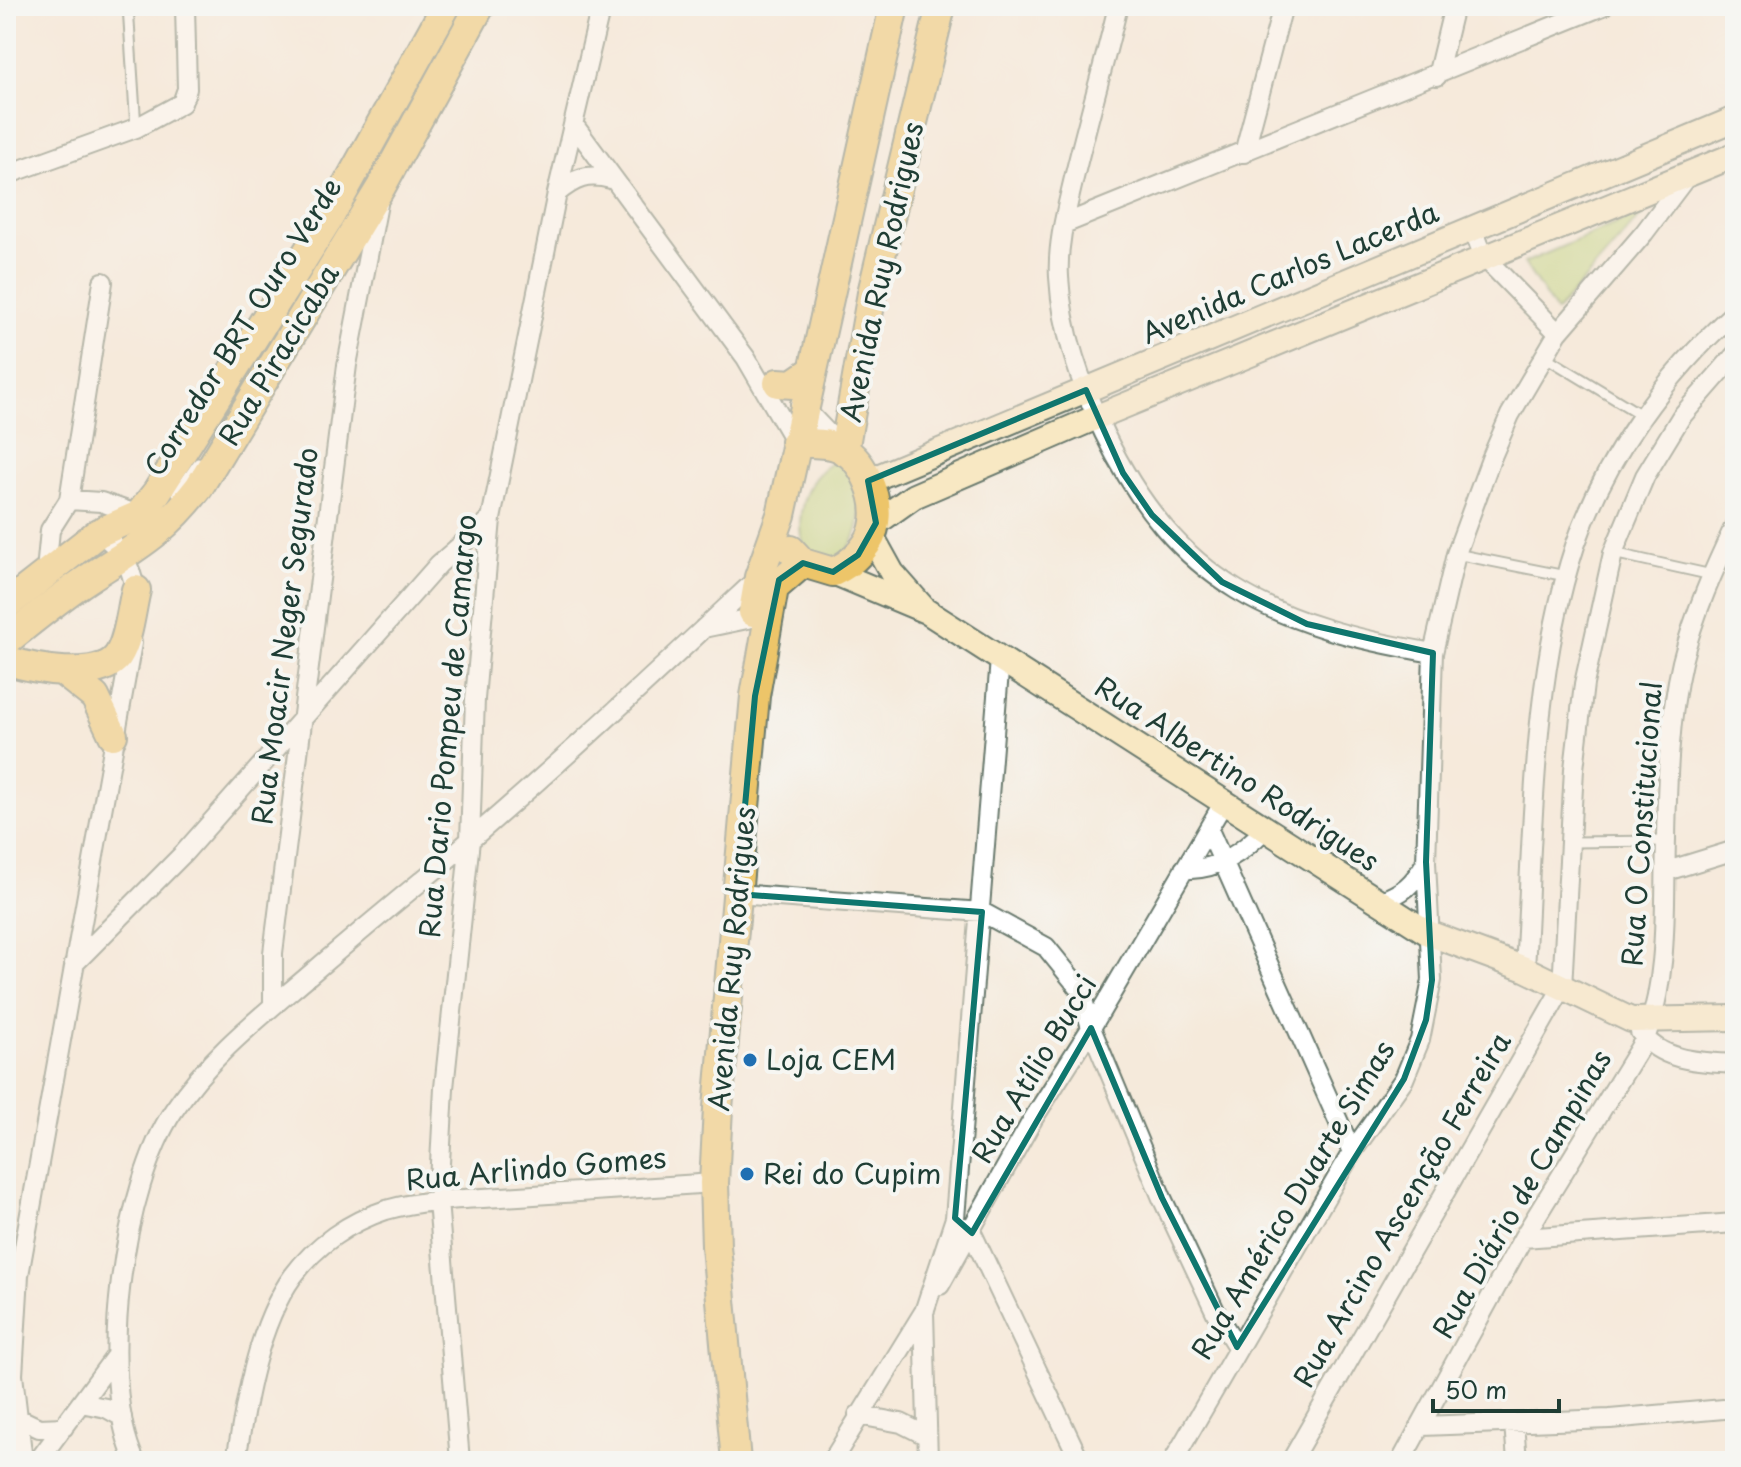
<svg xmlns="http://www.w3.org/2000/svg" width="1741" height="1467" viewBox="0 0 1741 1467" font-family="'Playpen Sans',sans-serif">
  <rect width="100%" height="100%" fill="#f6f6f2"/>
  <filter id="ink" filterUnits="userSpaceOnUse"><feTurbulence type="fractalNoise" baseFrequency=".0125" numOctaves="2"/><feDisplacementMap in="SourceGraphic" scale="16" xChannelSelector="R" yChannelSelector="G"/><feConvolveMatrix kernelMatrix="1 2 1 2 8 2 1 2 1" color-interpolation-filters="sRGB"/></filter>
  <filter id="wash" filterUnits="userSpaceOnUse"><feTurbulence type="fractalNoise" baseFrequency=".006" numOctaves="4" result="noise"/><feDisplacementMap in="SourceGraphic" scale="32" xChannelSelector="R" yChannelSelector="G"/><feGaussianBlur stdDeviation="1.8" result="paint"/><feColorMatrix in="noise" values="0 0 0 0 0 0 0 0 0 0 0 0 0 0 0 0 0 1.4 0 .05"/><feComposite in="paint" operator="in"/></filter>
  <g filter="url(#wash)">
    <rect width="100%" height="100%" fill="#f5eadb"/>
    <path fill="#b9d379" stroke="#6c8856" stroke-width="2" d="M1645,211l-89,101 -32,-49z
      M834,462l18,6c11,31 14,71 -16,92l-29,-7c-16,-28 -3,-77 27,-91z"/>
  </g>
  <g filter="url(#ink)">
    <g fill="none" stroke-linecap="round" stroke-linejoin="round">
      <g stroke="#6a7a6e" stroke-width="13">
        <path id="lane" d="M128,6l8,122
          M1544,356l99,60
          M177,493l21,-30
          M1613,553l99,22
          M1456,554l110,22
          M1571,842l94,-1"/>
      </g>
      <g stroke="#6a7a6e" stroke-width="22">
        <path id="street" d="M1118,6c-14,59 -31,117 -45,176 -7,30 -16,63 -14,95 3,55 22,107 45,156 73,151 170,193 329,220
          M1437,76l17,-70
          M574,125l172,233 49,84
          M1244,153l39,-147
          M6,175l130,-47 46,-25 5,-14 -2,-83
          M557,193c18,-15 30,-20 54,-14
          M1064,224l539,-218
          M1473,229l11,28 74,76
          M800,404l40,42
          M69,500l32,2 38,13
          M98,533c25,14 38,41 37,68
          M46,571l4,-41 19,-30 34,-218
          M704,628l48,-10
          M1209,830l143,322
          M1184,869c33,2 59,-17 81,-40
          M1667,871l68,-21
          M737,894l245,18 64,35 34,42 11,39 71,170 55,117 20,32
          M1379,902c24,-9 34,-17 47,-40
          M74,964l110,-111 255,-289 52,-45
          M1525,969c8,-135 7,-294 50,-423 30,-89 91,-172 160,-234
          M273,1005v-52l74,-588 31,-161
          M1640,1032c22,30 61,30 95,32
          M965,1227l7,6 108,228
          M1523,1238l212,-15
          M940,1285l93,-166 58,-91 133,-226
          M81,1403l25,5 16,9
          M858,1415l43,8 24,12
          M16,1417l23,11 25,-1
          M1514,1423l3,38
          M1422,1426l188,-7 125,-11
          M23,1461l-10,-86 6,-100 113,-632
          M38,1461l76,-103
          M135,1461c-39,-83 -12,-276 39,-351 34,-52 85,-92 132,-132 43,-37 86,-73 130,-109 111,-93 217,-193 323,-292
          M236,1461c9,-58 22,-137 57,-185 23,-31 56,-54 93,-66 42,-12 89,-11 133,-14 65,-4 130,-9 195,-13
          M460,1461l-22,-260 6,-113 26,-248 5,-141 16,-180 66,-326 44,-187
          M832,1461l93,-151
          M928,1461l-4,-149 31,-94 45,-559
          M1173,1461l179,-309 52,-73 16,-39 12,-60 -6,-118 7,-209 23,-99 35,-95 19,-44 48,-82 86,-100 43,-57
          M1291,1461l271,-473 12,-219 10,-85 29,-131 32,-77 36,-59 54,-62
          M1401,1461l122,-223 122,-199c24,-63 19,-134 21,-200 1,-58 3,-121 16,-177 12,-48 32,-93 53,-137"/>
      </g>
      <g stroke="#6a7a6e" stroke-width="28">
        <path id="secondary" d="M868,481l867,-362
          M876,523l38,-27 183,-79 638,-262
          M871,535l21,38 30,34
          M833,572l93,39 502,322 97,36 106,51 104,-2"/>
      </g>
      <g stroke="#6a7a6e" stroke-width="32">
        <path id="primary" d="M778,383l15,1 19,-13
          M844,451l28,-158 69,-287
          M791,550l12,13 30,9c19,-8 40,-28 42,-50 4,-25 -12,-65 -37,-75 -13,-5 -29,-3 -43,-5
          M6,605l92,-72 41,-18 18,-23 173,-276 116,-210
          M753,612l6,-35 22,-62 113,-509
          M6,641c24,-19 48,-39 74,-57 50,-34 80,-46 119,-97l182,-300 99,-181
          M6,660c27,9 93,22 112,-4 11,-17 13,-46 18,-66
          M62,671l33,26 18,38
          M736,1461l-20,-215 -2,-63 4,-75 37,-412 19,-108 29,-25"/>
      </g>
      <use href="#lane" stroke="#fff" stroke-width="9"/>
      <use href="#street" stroke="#fff" stroke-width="18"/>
      <use href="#secondary" stroke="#f8e8c3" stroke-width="24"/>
      <use href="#primary" stroke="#edc569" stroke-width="28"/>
    </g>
  </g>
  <path d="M0 0H1741V1467H0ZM1086,390l37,83 29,42 70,67 85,42 126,29 -7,209 6,118 -6,40 -22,59 -167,268 -75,-149 -71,-170 -119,205 -17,-15 27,-306 -245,-18 18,-198 24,-116 24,-17 30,9 25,-17 18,-32 -8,-42z" fill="#f5eadb" fill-opacity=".55" fill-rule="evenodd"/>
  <path fill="none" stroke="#0f766e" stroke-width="6" stroke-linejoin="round" d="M1086,390l37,83 29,42 70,67 85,42 126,29 -7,209 6,118 -6,40 -22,59 -167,268 -75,-149 -71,-170 -119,205 -17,-15 27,-306 -245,-18 18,-198 24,-116 24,-17 30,9 25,-17 18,-32 -8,-42z"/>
  <g fill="#1f6fb2" stroke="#f6f6f2" stroke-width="3">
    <circle cx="750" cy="1060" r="8"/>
    <circle cx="747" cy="1174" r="8"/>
  </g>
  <g text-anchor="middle" stroke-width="8" stroke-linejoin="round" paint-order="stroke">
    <g font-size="28" fill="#1f3d34" stroke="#f6f6f2">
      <text transform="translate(882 272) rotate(-78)" y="10">Avenida Ruy Rodrigues</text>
      <text transform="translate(1290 273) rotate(-23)" y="10">Avenida Carlos Lacerda</text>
      <text transform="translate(243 327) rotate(-58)" y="10">Corredor BRT Ouro Verde</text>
      <text transform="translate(279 355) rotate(-59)" y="10">Rua Piracicaba</text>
      <text transform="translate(285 636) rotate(-83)" y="10">Rua Moacir Neger Segurado</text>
      <text transform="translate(448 726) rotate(-85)" y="10">Rua Dario Pompeu de Camargo</text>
      <text transform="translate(1237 774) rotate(33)" y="10">Rua Albertino Rodrigues</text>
      <text transform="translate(1642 824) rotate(-86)" y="10">Rua O Constitucional</text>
      <text transform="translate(732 959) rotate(-85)" y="10">Avenida Ruy Rodrigues</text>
      <text transform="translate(1034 1069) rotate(-59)" y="10">Rua Atílio Bucci</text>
      <text transform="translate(536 1169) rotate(-5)" y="10">Rua Arlindo Gomes</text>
      <text transform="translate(1522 1194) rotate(-60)" y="10">Rua Diário de Campinas</text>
      <text transform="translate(1293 1200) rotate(-59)" y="10">Rua Américo Duarte Simas</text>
      <text transform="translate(1402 1210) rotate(-60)" y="10">Rua Arcino Ascenção Ferreira</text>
    </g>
    <g font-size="28" fill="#1f3d34" stroke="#f6f6f2" text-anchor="start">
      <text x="766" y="1070">Loja CEM</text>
      <text x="763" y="1184">Rei do Cupim</text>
    </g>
  </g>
  <rect width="1741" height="1467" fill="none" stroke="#f6f6f2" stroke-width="32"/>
  <path d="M1433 1399v12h126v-12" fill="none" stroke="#1f3d34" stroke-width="4"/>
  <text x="1445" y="1399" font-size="24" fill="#1f3d34" stroke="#f6f6f2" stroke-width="6" paint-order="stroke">50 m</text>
</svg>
